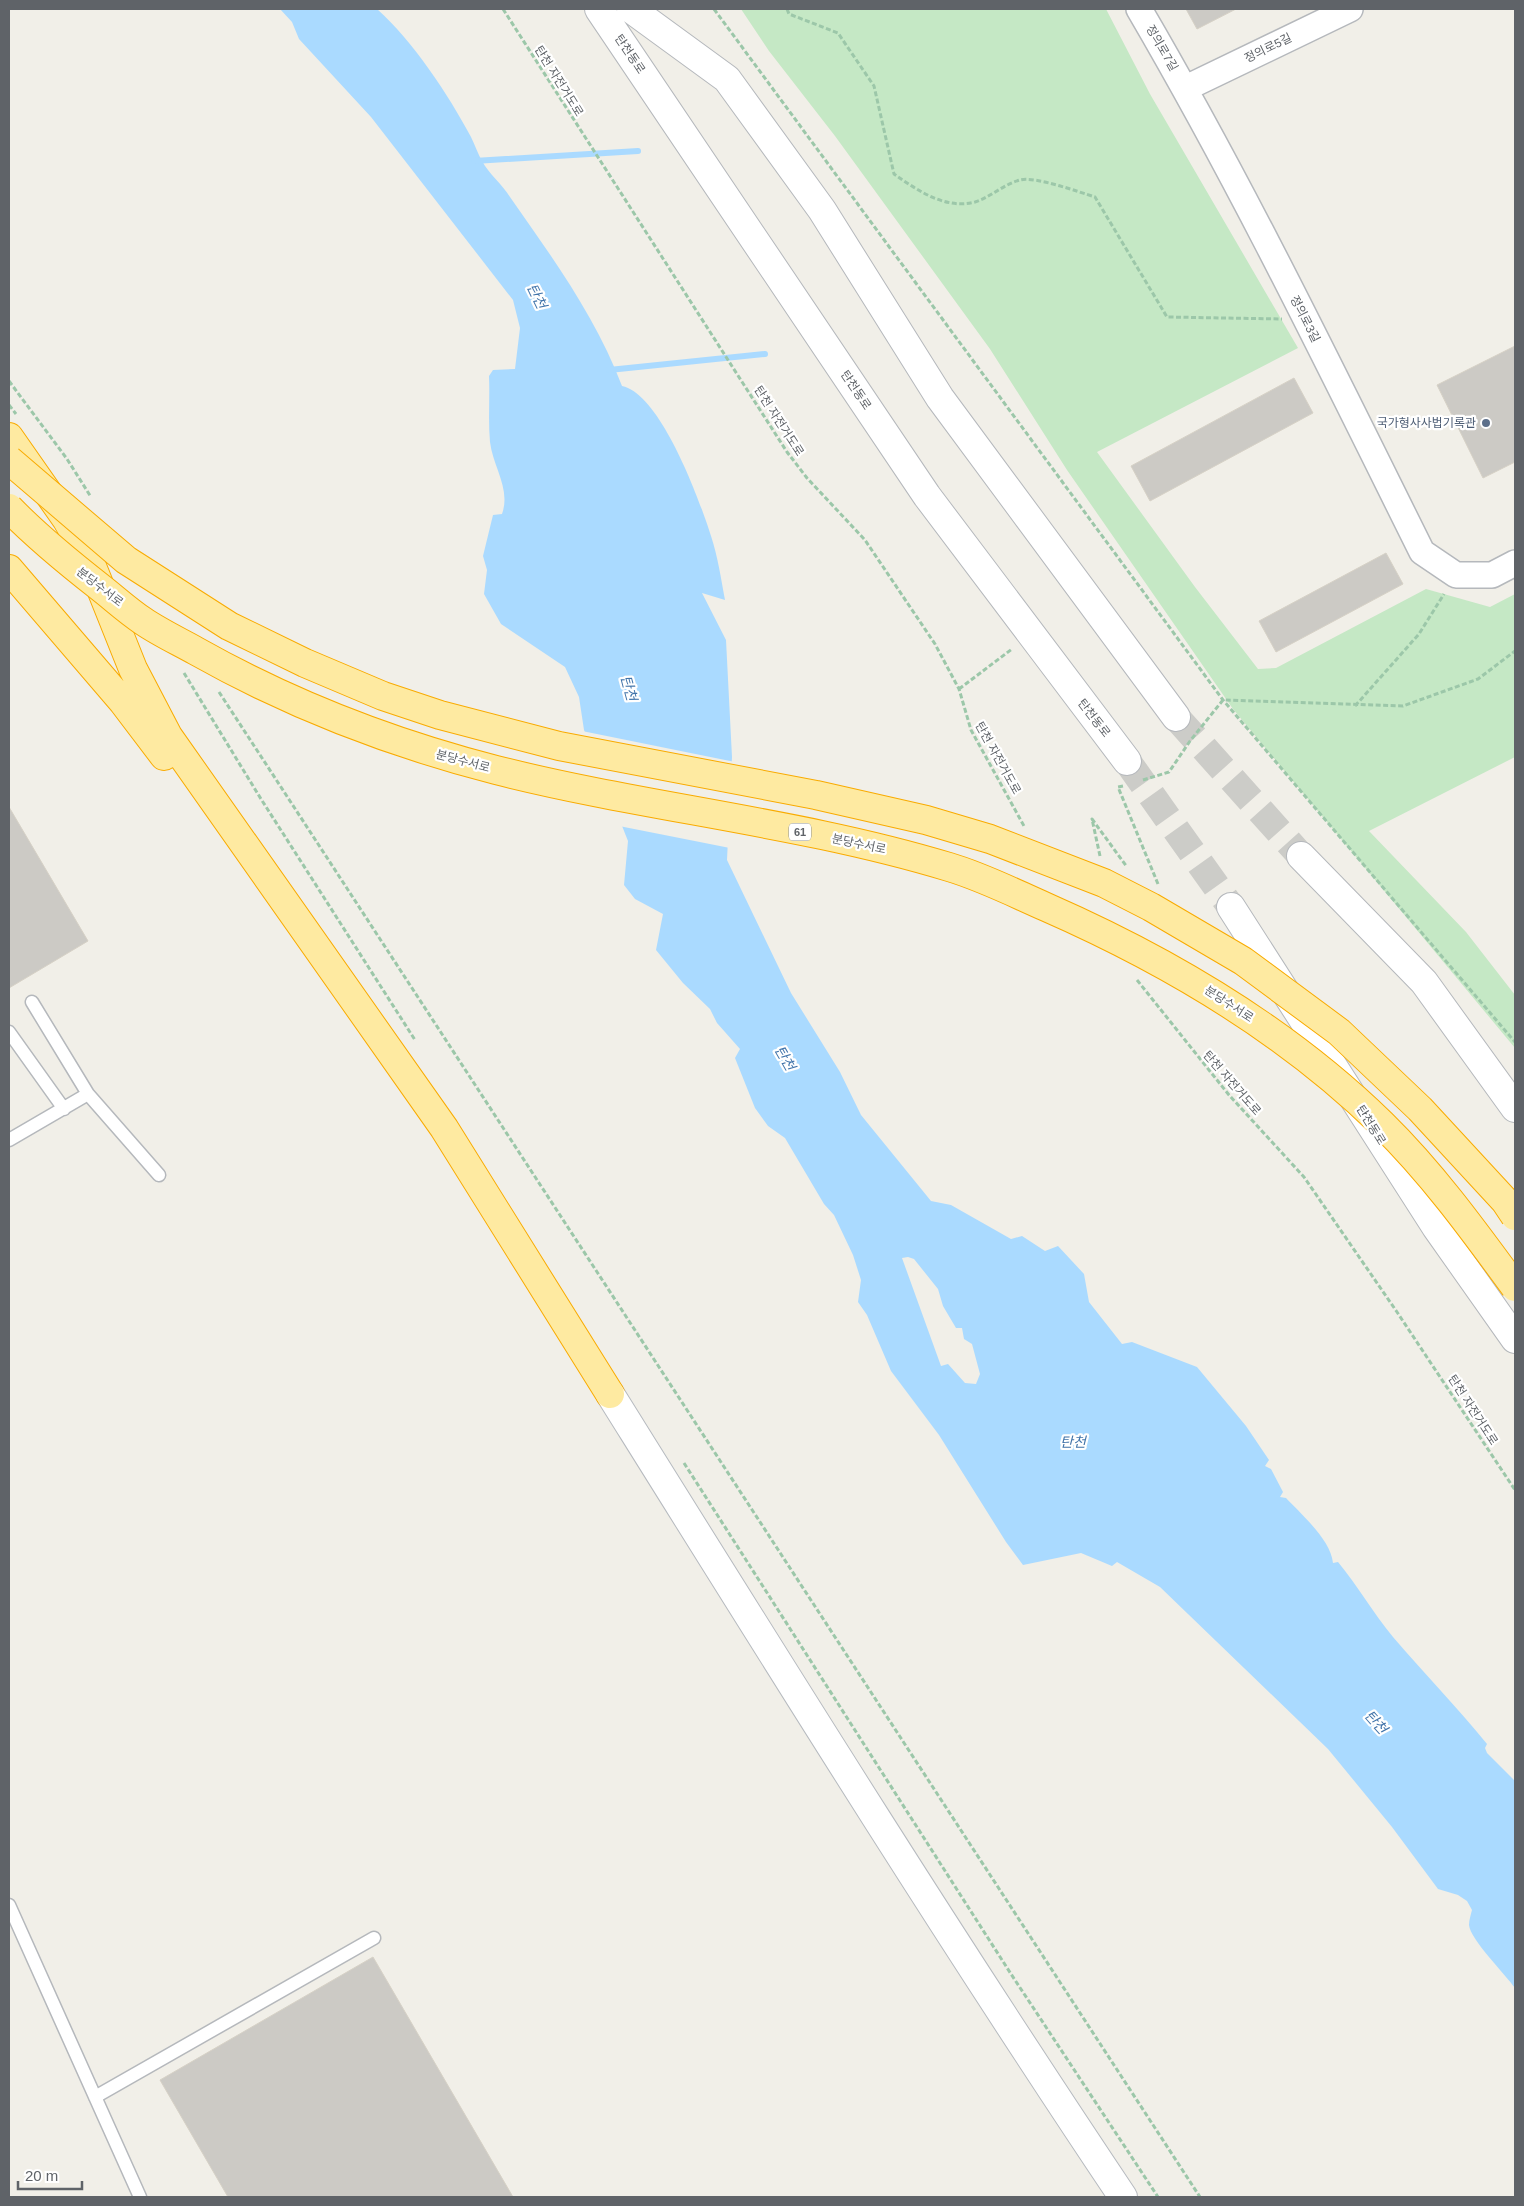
<svg xmlns="http://www.w3.org/2000/svg" width="1524" height="2206" viewBox="0 0 1524 2206" font-family="Arial,'Noto Sans KR',sans-serif">
  <rect width="100%" height="100%" fill="#f1efe8"/>
  <path fill="#c5e8c5" d="M741,9h365l44,85 148,254 -201,104 98,135 63,82 18,-1 150,-79 64,18 25,-13v163l-146,74 97,101 49,63v53l-282,-339 -166,-239 -77,-121 -155,-213 -66,-85z"/>
  <path fill="#aadaff" fill-rule="evenodd" d="M280,9h97c36,32 71,85 94,128 4,8 7,17 11,24 7,13 20,23 28,36 42,60 86,120 112,189 39,8 78,115 89,150 7,21 10,43 14,64l-23,-7 24,47 6,117 -5,103 64,133 49,79 21,43 70,86 20,4 60,34 11,-3 23,15 13,-5 26,28 5,28 33,42 10,-2 65,25 49,59 23,34 -4,6 6,3 12,23 -3,5 6,1c15,16 45,42 47,65l5,-1c20,24 35,51 55,75 31,36 64,70 94,107l-2,4 2,5 28,28v207c-10,-14 -45,-49 -46,-63 0,-5 2,-11 3,-15l-5,-9 -9,-6 -20,-6 -46,-62 -64,-78 -168,-162 -43,-25 -5,4 -31,-13 -58,12 -17,-23 -67,-107 -48,-64 -24,-56 -9,-13 3,-22 -8,-25 -19,-40 -10,-11 -39,-66 -17,-12 -13,-18 -20,-50 5,-9 -23,-26 -7,-14 -27,-26 -27,-33 7,-36 -28,-15 -11,-14 4,-44 -44,-111 -5,-33 -14,-30 -64,-43 -17,-30 3,-24 -4,-14 10,-41 9,-1c9,-25 -9,-47 -12,-72 -2,-22 0,-44 -1,-66l4,-6 22,-1 5,-41 -7,-28 -142,-183 -72,-78 -7,-17zM908,1257l6,2 24,30 5,17 13,22h6l2,11 8,5 8,30 -4,10 -11,-1 -17,-19 -7,2 -39,-108z"/>
  <path fill="#f1efe8" d="M582,731l153,31 -5,86 -111,-22z"/>
  <g fill="none" stroke-linecap="round" stroke-linejoin="round">
    <path stroke="#aadaff" stroke-width="6" d="M474,161l164,-10
      M609,370l156,-16"/>
  </g>
  <path fill="#cccac5" stroke="#d6d1c6" d="M1186,9h50l-39,20z
    M1515,346v116l-32,16 -46,-93z
    M1294,378l19,35 -163,88 -19,-35z
    M1386,553l17,31 -127,68 -17,-31z
    M9,807l79,134 -79,47z
    M373,1957l140,240h-285l-68,-117z"/>
  <g fill="none" stroke-linecap="round" stroke-linejoin="round">
    <path stroke="#ccccc8" stroke-width="28" stroke-dasharray="28 14" stroke-linecap="butt" d="M1176,717l125,139
      M1127,761l104,146"/>
    <g stroke="#b5b8bc" stroke-width="15">
      <path id="service" d="M32,1002l56,92
        M9,1032l55,77
        M9,1140l79,-46 71,81
        M9,1905l131,292
        M95,2097l279,-159"/>
    </g>
    <g stroke="#b5b8bc" stroke-width="28">
      <path id="minor" d="M1139,9c103,176 192,360 283,543l34,23h36l23,-12
        M1186,88l164,-79"/>
    </g>
    <g stroke="#b5b8bc" stroke-width="30">
      <path id="tertiary" d="M599,9l328,487 200,265
        M631,9l96,70 95,131 118,188 236,319
        M1301,856l123,126 91,126
        M1231,907l205,320 79,112"/>
    </g>
    <g stroke="#b6babf" stroke-width="30">
      <path id="secondary" d="M610,1394c168,269 336,539 513,803"/>
    </g>
    <g stroke="#f9ab00" stroke-width="30">
      <path id="trunk" d="M9,437l58,83 22,39 44,110 35,67 276,392 166,266
        M9,569l114,133 41,54"/>
    </g>
    <path stroke="#9cc7a9" stroke-width="3" stroke-dasharray="5 2.5" stroke-linecap="butt" d="M503,9l284,443 20,26 58,62 70,104 24,45 12,41 53,96
      M714,9l509,691 292,342
      M787,9l2,5 49,19 36,53 20,88c23,16 51,36 81,28 16,-5 29,-18 45,-22 15,-4 59,12 75,17l72,120 115,2
      M9,381l58,78 24,38
      M9,405l7,9
      M184,673l77,126 154,241
      M959,689l53,-40
      M219,692l981,1505
      M1355,706l64,-72 25,-40
      M1143,780l26,-8 21,-31 33,-41 180,6 75,-27 37,-28
      M1123,786l-5,1 40,97
      M1100,856l-8,-37 35,48
      M1137,980l92,115 75,82 93,135 118,178
      M684,1463l327,511 147,223"/>
    <use href="#service" stroke="#fff" stroke-width="12"/>
    <use href="#minor" stroke="#fff" stroke-width="25"/>
    <use href="#tertiary" stroke="#fff" stroke-width="28"/>
    <use href="#secondary" stroke="#fff" stroke-width="28"/>
    <use href="#trunk" stroke="#feeaa1" stroke-width="28"/>
    <g stroke="#f9ab00" stroke-width="30" stroke-linecap="butt">
      <path id="trunk-bridge" d="M9,460l117,100 103,66 76,37 78,33 57,19 119,31 257,49 110,25 64,19 114,44 47,24 92,54 96,71 81,77 85,92 10,15
        M9,508c29,30 60,55 92,80 14,11 27,23 42,33 16,11 35,20 53,30 94,53 195,92 300,119 150,38 305,52 453,97 34,10 65,26 97,40 123,54 240,123 336,217 50,49 92,107 133,163"/>
    </g>
    <use href="#trunk-bridge" stroke="#feeaa1" stroke-width="28"/>
  </g>
  <circle fill="#5c6f8a" stroke="#fff" stroke-width="2" cx="1486" cy="423" r="5"/>
  <g text-anchor="middle" stroke-width="4.5" stroke-linejoin="round" paint-order="stroke">
    <rect fill="#fff" stroke="#8f9295" stroke-width="1" x="789" y="823.5" width="22" height="17" rx="4"/>
    <g font-size="11" font-weight="bold" fill="#5f6368">
      <text x="800" y="836">61</text>
    </g>
    <g font-size="12" fill="#5f6368" stroke="#fff">
      <text transform="translate(1162 48) rotate(60)" y="4">정의로7길</text>
      <text transform="translate(1268 48) rotate(-26)" y="4">정의로5길</text>
      <text transform="translate(630 54) rotate(56)" y="4">탄천동로</text>
      <text transform="translate(559 81) rotate(58)" y="4">탄천 자전거도로</text>
      <text transform="translate(1305 319) rotate(63)" y="4">정의로3길</text>
      <text transform="translate(856 390) rotate(56)" y="4">탄천동로</text>
      <text transform="translate(779 421) rotate(57)" y="4">탄천 자전거도로</text>
      <text transform="translate(100 587) rotate(38)" y="4">분당수서로</text>
      <text transform="translate(1094 718) rotate(52)" y="4">탄천동로</text>
      <text transform="translate(998 758) rotate(61)" y="4">탄천 자전거도로</text>
      <text transform="translate(463 761) rotate(15)" y="4">분당수서로</text>
      <text transform="translate(859 844) rotate(12)" y="4">분당수서로</text>
      <text transform="translate(1229 1004) rotate(33)" y="4">분당수서로</text>
      <text transform="translate(1232 1083) rotate(49)" y="4">탄천 자전거도로</text>
      <text transform="translate(1371 1125) rotate(58)" y="4">탄천동로</text>
      <text transform="translate(1473 1410) rotate(57)" y="4">탄천 자전거도로</text>
    </g>
    <g font-size="12" fill="#4e5e75" stroke="#fff" text-anchor="end">
      <text x="1476" y="427">국가형사사법기록관</text>
    </g>
    <g font-size="14" font-style="italic" fill="#4174aa" stroke="#fff">
      <text transform="translate(537 296) rotate(64)" y="5">탄천</text>
      <text transform="translate(629 688) rotate(75)" y="5">탄천</text>
      <text transform="translate(785 1058) rotate(60)" y="5">탄천</text>
      <text x="1073" y="1447">탄천</text>
      <text transform="translate(1376 1722) rotate(48)" y="5">탄천</text>
    </g>
  </g>
  <rect width="1524" height="2206" fill="none" stroke="#5f6368" stroke-width="20"/>
  <path d="M18 2181v8h64v-8" fill="none" stroke="#5f6368" stroke-width="2.5"/>
  <text x="25" y="2181" font-size="15" fill="#5f6368" stroke="#ffffff" stroke-width="4" paint-order="stroke">20 m</text>
</svg>
